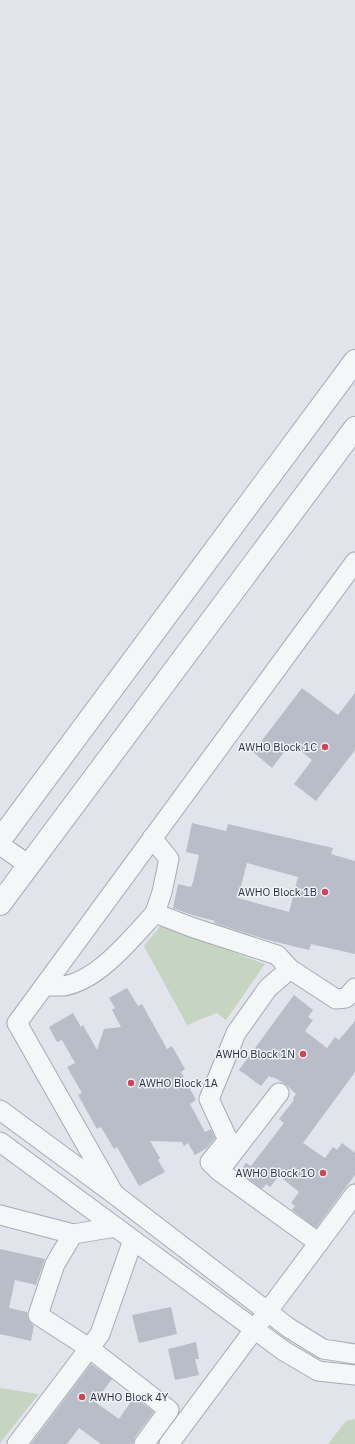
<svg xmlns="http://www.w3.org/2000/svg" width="355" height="1444" viewBox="0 0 355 1444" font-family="'IBM Plex Sans',sans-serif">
  <rect width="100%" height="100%" fill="#e1e4ea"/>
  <path fill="#c6d4c2" d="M161,925l104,39 -39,56 -9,-7 -30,12 -43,-79z
    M0,1388l39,6 -39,49z
    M355,1419v25h-27l18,-23z"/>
  <path fill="#b8bdc8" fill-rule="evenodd" d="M302,688l36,27 17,-22v57l-39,51 -22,-17 18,-24 -21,-17 -19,25 -19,-16z
    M192,823l34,8 2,-7 105,24 -2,6 24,7v93l-44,-10 -2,6 -41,-10 -54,-17 1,-2 -23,-6 -19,-7 5,-24 13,3 2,-5 6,-27 -13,-3zM247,863l51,14 -9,35 -51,-14z
    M127,988l11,18 4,-2 25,45 5,-3 13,23 -4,3 15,28 -6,4 15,28 6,-3 4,9 -8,10 -12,7 -7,-12 -4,3 -2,-4 -32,-1 10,17 -2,2 7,12 -26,14 -22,-39 -3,2 -13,-22 -4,2 -19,-34 4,-2 -15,-26 8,-4 -13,-23 -5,2 -8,-15 24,-14 8,14 2,-2 14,25 7,-21 17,-2 -9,-17 3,-2 -6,-10z
    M294,995l19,15 -5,7 5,3 -8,11 22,17 8,-11 4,3 16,-19v51l-52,71 22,15 8,-11 4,3 5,-7 13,10v22l-39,53 -24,-18 3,-4 -4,-3 8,-11 -20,-16 -9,11 -4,-3 -4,5 -23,-17 7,-9 5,3 33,-43 -5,-4 15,-19 -1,-2 3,-4 -11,-10 -12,-7 -1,1 -3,-2 -8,10 -22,-16z
    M0,1249l45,10 -9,26 -21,-5 -6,28 18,4 2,9 5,5 -3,15 -31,-7z
    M171,1307l6,27 -38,9 -7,-28z
    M196,1342l3,17h-4l4,16 -24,5 -7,-31z
    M91,1364l21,15 -17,23 24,17 15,-22 20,15 -19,25 -2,7h-32l-22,-16 -12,16h-36z"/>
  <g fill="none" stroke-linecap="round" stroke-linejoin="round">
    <g stroke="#a6abb5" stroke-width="21">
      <path id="minor" d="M152,838l17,21 -7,33 -7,21 36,14 86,28 13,14
        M0,845l29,20
        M44,986c6,0 13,0 19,0 35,-5 69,-48 92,-73
        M0,1110l114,84 175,134 34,21 32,5
        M0,1142l284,209 34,20 37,4
        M226,1162l53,-69
        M114,1194l-97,-171 338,-461
        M0,1215l73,19 43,-7
        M73,1234l-18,30 -17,51 51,33 80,62 -25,34
        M319,1243l-100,-72 -9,-9 18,-22 -19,-41 27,-66 32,-45 22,-19 46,30 10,-1 9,-10
        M17,1444l83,-110 33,-94
        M169,1444l186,-250"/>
    </g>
    <g stroke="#a6abb5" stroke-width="24">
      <path id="tertiary" d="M0,840l355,-479
        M0,904l355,-476"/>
    </g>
    <use href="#minor" stroke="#f4f6f8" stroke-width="19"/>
    <use href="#tertiary" stroke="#f4f6f8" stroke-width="22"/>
  </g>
  <g fill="#d24453" stroke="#f1f3f8" stroke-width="1.5">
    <circle cx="325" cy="747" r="4"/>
    <circle cx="325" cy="892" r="4"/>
    <circle cx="303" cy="1054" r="4"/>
    <circle cx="131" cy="1083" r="4"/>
    <circle cx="323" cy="1173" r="4"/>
    <circle cx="82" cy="1397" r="4"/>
  </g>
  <g text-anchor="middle" stroke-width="3" stroke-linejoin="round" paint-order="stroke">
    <g font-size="11" fill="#293143" stroke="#f1f3f8" text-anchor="end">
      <text x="317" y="751">AWHO Block 1C</text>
      <text x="317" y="896">AWHO Block 1B</text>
      <text x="295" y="1058">AWHO Block 1N</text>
      <text x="139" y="1087" text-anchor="start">AWHO Block 1A</text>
      <text x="315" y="1177">AWHO Block 1O</text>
      <text x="90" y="1401" text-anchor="start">AWHO Block 4Y</text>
    </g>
  </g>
</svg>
